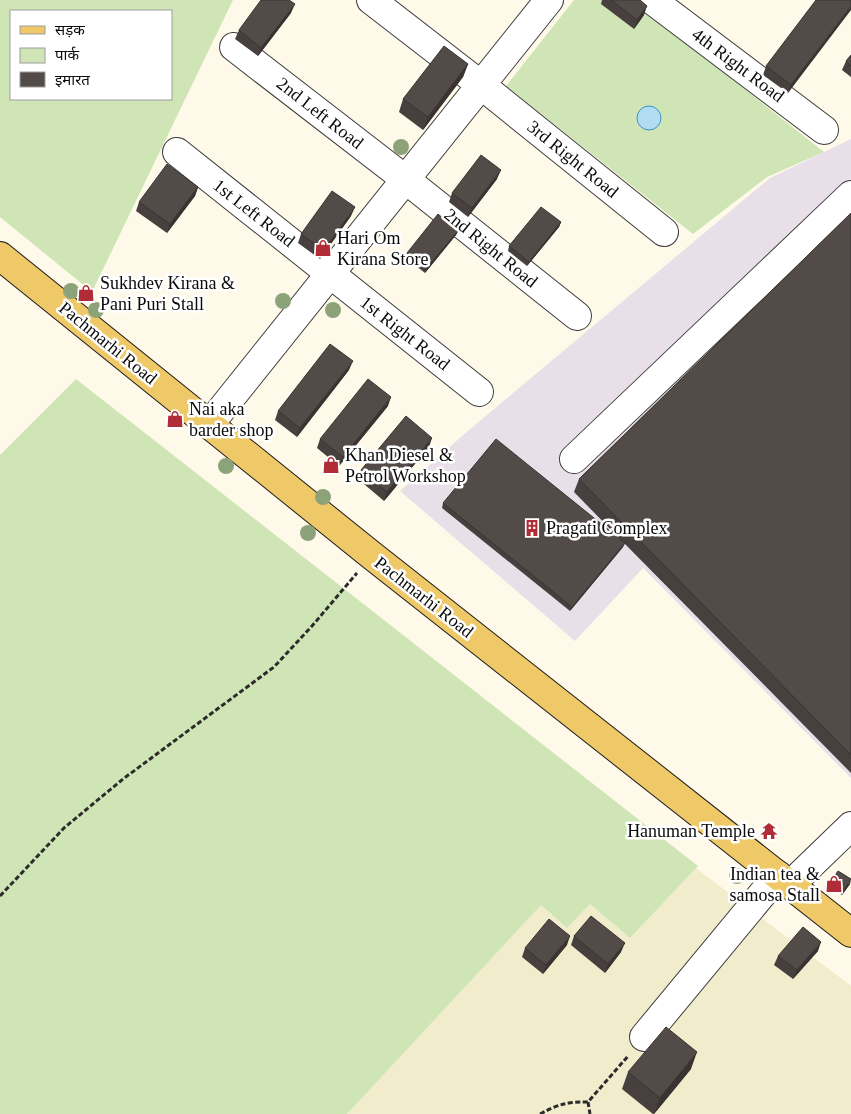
<svg xmlns="http://www.w3.org/2000/svg" width="851" height="1114" viewBox="0 0 851 1114" font-family="'Times New Roman','Noto Sans Devanagari',serif">
  <rect width="100%" height="100%" fill="#fef9e9"/>
  <path fill="#e8dfe9" d="M851,139v639l-208,-210 -68,73 -175,-150 69,-61 301,-252z"/>
  <path fill="#f1eccc" d="M696,868l155,118v128h-504l194,-209 26,23 23,-24 40,34z"/>
  <path fill="#d0e5b6" fill-rule="evenodd" d="M0,0h233l-141,292 -92,-75zM11,11h160v88h-160z
    M574,0h58l192,152 -57,25 -74,57 -187,-148z
    M76,379l622,487 -68,72 -40,-34 -23,24 -26,-23 -194,209h-347v-659z"/>
  <path fill="#b2dcf1" stroke="#3e93c3" d="M637 118a12 12 0 1 1 24 0a12 12 0 1 1-24 0Z"/>
  <g fill="none" stroke-linecap="round" stroke-linejoin="round">
    <g stroke="#3d3d3d" stroke-width="30">
      <path id="minor" d="M371,0l110,85 183,147
        M652,0l172,130
        M234,47l171,132 172,137
        M177,152l302,240
        M209,425l340,-425
        M574,459l277,-264
        M790,885l61,-59
        M644,1037l134,-162"/>
    </g>
    <g stroke="#1b1b1b" stroke-width="30">
      <path id="major" d="M0,256l370,298 481,379"/>
    </g>
    <path stroke="#2c2c2c" stroke-width="3" stroke-dasharray="5 2.5" stroke-linecap="butt" d="M0,896l64,-68 59,-49 151,-112 38,-41 45,-53
      M588,1102l2,12
      M540,1114c19,-10 26,-12 48,-12l41,-47"/>
    <use href="#minor" stroke="#fff" stroke-width="28"/>
    <use href="#major" stroke="#efc968" stroke-width="28"/>
  </g>
  <g fill="#8ca37a">
    <circle cx="401" cy="147" r="8"/>
    <circle cx="71" cy="291" r="8"/>
    <circle cx="283" cy="301" r="8"/>
    <circle cx="96" cy="310" r="8"/>
    <circle cx="333" cy="310" r="8"/>
    <circle cx="226" cy="466" r="8"/>
    <circle cx="323" cy="497" r="8"/>
    <circle cx="308" cy="533" r="8"/>
    <circle cx="737" cy="876" r="8"/>
  </g>
  <path fill="#47403e" d="M602,0h38l4,15 -10,14 -33,-25z
    M851,0l-63,93 -25,-18 3,-9z
    M291,13l-33,43 -23,-17 4,-9z
    M851,55v22l-9,-7 4,-9z
    M468,64l-5,13 -40,53 -24,-18 4,-13z
    M497,179l-29,38 -19,-15 3,-9z
    M198,187l-3,9 -28,37 -31,-22 3,-9z
    M851,213v560l-227,-230 -1,4 -53,64 -128,-103 1,-5 177,36 -46,-47 5,-13z
    M351,216l-31,43 -22,-16 3,-9z
    M561,222l-2,5 -32,39 -19,-15 1,-5z
    M458,231l-2,4 -31,38 -20,-16 2,-4z
    M349,370l-52,67 -22,-17 3,-9z
    M388,406l-49,60 -22,-18 3,-9z
    M429,447l-45,54 -26,-22 3,-9z
    M831,882l19,2 -8,11 -13,-9z
    M574,936l47,16 -16,21 -34,-28z
    M567,945l-24,29 -21,-17 3,-9z
    M818,951l-25,28 -19,-14 4,-9z
    M691,1069l-37,45h-1l-31,-25 6,-17z"/>
  <path fill="#393432" d="M295,4l-4,9 -33,43 3,-8z
    M647,6l-3,9 -10,14 3,-9z
    M851,6v4l-63,83 3,-8z
    M468,64l-5,13 -40,53 5,-13z
    M501,170l-4,9 -29,38 4,-9z
    M198,187l-3,9 -28,37 3,-9z
    M355,207l-4,9 -31,43 4,-9z
    M561,222l-2,5 -32,39 2,-4z
    M458,231l-2,4 -31,38 1,-4z
    M353,361l-4,9 -52,67 3,-9z
    M391,397l-3,9 -49,60 4,-9z
    M432,438l-3,9 -45,54 3,-9z
    M625,543l-2,4 -53,64 2,-4z
    M851,880l-1,4 -8,11 2,-5z
    M570,936l-3,9 -24,29 3,-9z
    M821,942l-3,9 -25,28 4,-9z
    M625,943l-4,9 -16,21 3,-9z
    M697,1052l-6,17 -37,45 6,-16z"/>
  <path fill="#524b48" stroke="#393432" d="M261,0h28l6,4 -34,44 -22,-18z
    M611,0h29l7,6 -10,14z
    M816,0h35v6l-60,79 -25,-19z
    M444,46l24,18 -40,53 -25,-18z
    M851,55v11l-5,-5z
    M481,155l20,15 -29,38 -20,-15z
    M167,164l31,23 -28,37 -31,-22z
    M332,191l23,16 -31,43 -23,-16z
    M541,207l20,15 -32,40 -20,-16z
    M851,213v542l-272,-276z
    M438,214l20,17 -32,38 -19,-16z
    M330,344l23,17 -53,67 -22,-17z
    M368,379l23,18 -48,60 -23,-18z
    M406,416l26,22 -45,54 -26,-22z
    M496,439l129,104 -53,64 -129,-104z
    M838,871l13,8 -7,11 -13,-8z
    M591,916l34,27 -17,21 -34,-28z
    M549,919l21,17 -24,29 -21,-17z
    M803,927l18,15 -24,28 -19,-14z
    M666,1027l31,25 -37,46 -32,-26z"/>
  <defs>
    <g id="shop-bare" transform="scale(1.35)"><path d="M-5-2.5h2.3a2.7 3.5 0 0 1 5.4 0H5L5.5 6h-11ZM-1.5-2.5h3a1.5 2.3 0 0 0-3 0Z" fill="#b02d38" stroke="#fff" stroke-width="2.5" paint-order="stroke"/></g>
    <g id="building-bare" transform="scale(1.35)"><path d="M-4-6H4V6H1V3H-1V6H-4ZM-2.5-4.3h1.7v1.8h-1.7ZM.8-4.3h1.7v1.8H.8ZM-2.5-1h1.7V.8h-1.7ZM.8-1h1.7V.8H.8Z" fill="#b02d38" stroke="#fff" stroke-width="2.5" paint-order="stroke"/></g>
    <g id="temple-bare" transform="scale(1.35)"><path d="M0-6L5-2H3V0L6.5 2.5H4V6H1.5V3h-3V6H-4V2.5H-6.5L-3 0V-2H-5Z" fill="#b02d38" stroke="#fff" stroke-width="2.5" paint-order="stroke"/></g>
  </defs>
  <g fill-rule="evenodd">
    <use href="#shop-bare" x="323" y="248"/>
    <use href="#shop-bare" x="86" y="293"/>
    <use href="#shop-bare" x="175" y="419"/>
    <use href="#shop-bare" x="331" y="465"/>
    <use href="#building-bare" x="532" y="528"/>
    <use href="#temple-bare" x="769" y="831"/>
    <use href="#shop-bare" x="834" y="884"/>
  </g>
  <g text-anchor="middle" stroke-width="5" stroke-linejoin="round" paint-order="stroke">
    <g font-size="18" fill="#0a0a0a" stroke="#fff">
      <text transform="translate(738 65) rotate(37)" y="6">4th Right Road</text>
      <text transform="translate(320 113) rotate(38)" y="6">2nd Left Road</text>
      <text transform="translate(573 159) rotate(39)" y="6">3rd Right Road</text>
      <text transform="translate(254 213) rotate(38)" y="6">1st Left Road</text>
      <text transform="translate(491 248) rotate(39)" y="6">2nd Right Road</text>
      <text transform="translate(405 333) rotate(38)" y="6">1st Right Road</text>
      <text transform="translate(108 343) rotate(39)" y="6">Pachmarhi Road</text>
      <text transform="translate(424 597) rotate(38)" y="6">Pachmarhi Road</text>
    </g>
    <g font-size="18" fill="#0a0a0a" stroke="#fff" text-anchor="start">
      <text x="337" y="244">Hari Om<tspan x="337" dy="21">Kirana Store</tspan></text>
      <text x="100" y="289">Sukhdev Kirana &amp;<tspan x="100" dy="21">Pani Puri Stall</tspan></text>
      <text x="189" y="415">Nai aka<tspan x="189" dy="21">barder shop</tspan></text>
      <text x="345" y="461">Khan Diesel &amp;<tspan x="345" dy="21">Petrol Workshop</tspan></text>
      <text x="546" y="534">Pragati Complex</text>
      <text x="755" y="837" text-anchor="end">Hanuman Temple</text>
      <text x="820" y="880" text-anchor="end">Indian tea &amp;<tspan x="820" dy="21">samosa Stall</tspan></text>
    </g>
  </g>
  <rect x="10" y="10" width="162" height="90" fill="#ffffff" stroke="#9d9d9d"/>
  <rect x="20" y="26" width="25" height="8" fill="#efc968" stroke="#9d9d9d"/>
  <text x="55" y="35" font-size="15" fill="#0a0a0a">सड़क</text>
  <rect x="20" y="48" width="25" height="15" fill="#d0e5b6" stroke="#9d9d9d"/>
  <text x="55" y="60" font-size="15" fill="#0a0a0a">पार्क</text>
  <rect x="20" y="72" width="25" height="15" fill="#524b48" stroke="#9d9d9d"/>
  <text x="55" y="85" font-size="15" fill="#0a0a0a">इमारत</text>
</svg>
